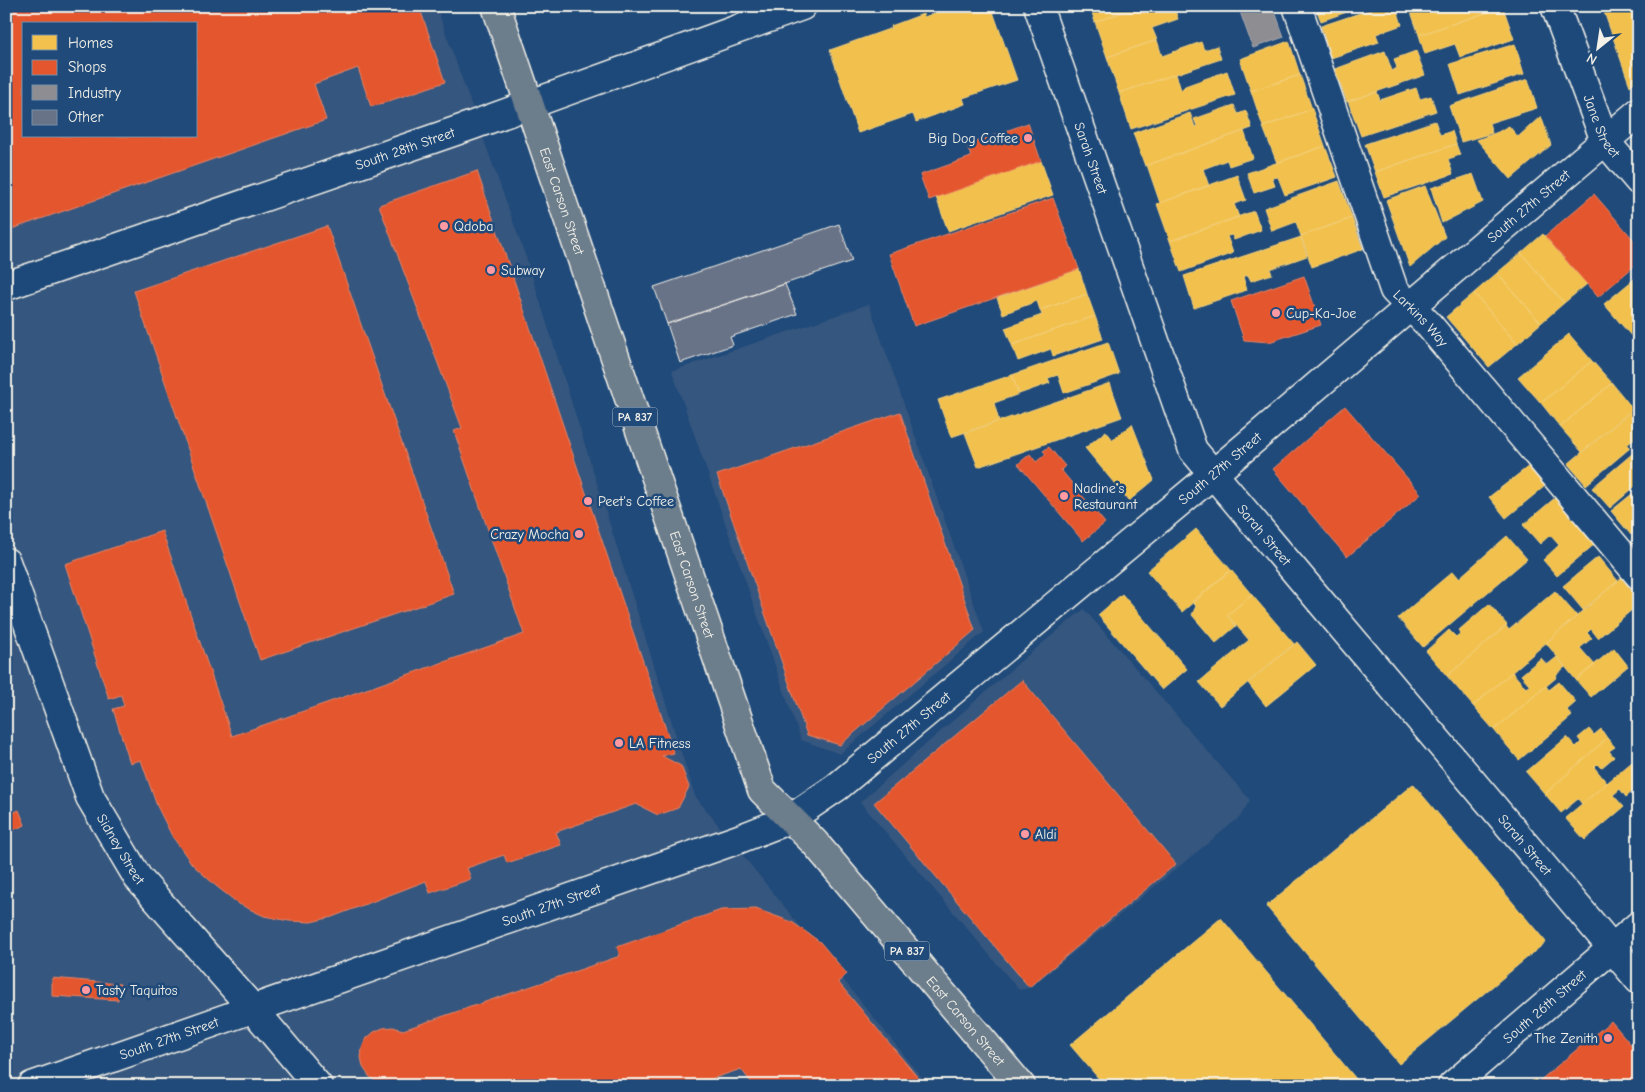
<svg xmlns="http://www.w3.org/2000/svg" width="1645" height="1092" viewBox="0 0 1645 1092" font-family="'Comic Neue',sans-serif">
  <rect width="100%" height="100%" fill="#1f4a7a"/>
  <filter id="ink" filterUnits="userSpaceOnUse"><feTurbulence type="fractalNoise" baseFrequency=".02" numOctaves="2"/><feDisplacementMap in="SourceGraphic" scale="10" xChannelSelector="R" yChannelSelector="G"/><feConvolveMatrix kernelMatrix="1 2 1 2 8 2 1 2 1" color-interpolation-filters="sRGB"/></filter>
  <g filter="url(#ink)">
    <path fill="#35567e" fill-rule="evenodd" d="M6,6h430l92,257 167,533 234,290h-923zM24,24h172v112h-172z
      M869,304l115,328 -144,122 -39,-14 -129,-369z
      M1084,609l166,191 -10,17 -210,171 -11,2 -159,-188 162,-142z"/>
    <path fill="#f2c14e" stroke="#f3cf7c" d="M955,6h36l26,74 -54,18 2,6 -49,18 -3,-8 -55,19 -28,-83 62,-22 -1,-2 32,-12 1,3z
      M1090,6h50l-45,16z
      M1140,6h40l-6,2 4,11 -26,9 5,12 -50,17 -12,-35z
      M1315,6h49l-43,15z
      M1381,6h15l6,19 -26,9 3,8 -48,16 -10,-32z
      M1409,6h94v1l-84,28z
      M1602,6h37v72l-9,8z
      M1503,7l11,32 -54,18 -5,-13 -30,10 -6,-19z
      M1157,40l5,16 39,-14 3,8 13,-4 4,13 -102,34 -12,-36z
      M1289,41l11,34 -49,16 -11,-32z
      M1515,44l9,30 -64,21 -10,-31z
      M1385,51l7,20 5,-3 -3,-9 22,-8 9,24 -78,27 -12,-33z
      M1227,71l8,24 -104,34 -12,-36 57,-19 5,16 4,-4z
      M1300,75l12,34 -49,18 -12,-36z
      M1528,79l9,29 -48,15 3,10 -31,9 -12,-36z
      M1416,88l4,11 11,-3 5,15 -75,25 -13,-35 29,-9 3,8z
      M1234,105l4,9 8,-3 6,17 -107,38 -12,-33 57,-20 5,14 2,-1 -3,-7z
      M1312,109l13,37 -48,17 -14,-36z
      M1541,116l10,29 -40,34 -34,-39 21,-8 11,-6 9,11z
      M1435,121l5,14 12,-4 4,13 -81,28 -10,-28z
      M1244,131l9,27 -24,8 -2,-6 -24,9 6,17 -49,17 -13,-38z
      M1456,144l4,11 -12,4 5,15 -69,23 -9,-25z
      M1325,146l12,31 -52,18 -7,-18 -6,1 3,8 -21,7 -7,-20z
      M1041,161l12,34 -105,36 -12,-34z
      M1473,174l10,28 -41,21 -11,-35z
      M1237,175l9,25 -12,4 5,13 -69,24 -13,-37z
      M1339,181l13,37 -51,18 -5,-14 -24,9 -8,-23z
      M1425,186l20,51 -35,30 -24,-67z
      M1254,211l7,19 -27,10 -2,-5 -5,1 6,17 -52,19 -11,-31z
      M1352,218l11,31 -51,18 -11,-31z
      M1543,234l44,50 -23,19 -43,-50z
      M1301,237l6,19 -37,13 2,5 -21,7 -3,-6 -5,2 4,13 -53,18 -10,-32z
      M1521,253l43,50 -23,20 -44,-50z
      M1079,269l8,25 -47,16 -3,-9 -34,13 -6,-16z
      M1497,273l44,50 -24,21 -43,-51z
      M1639,275v70l-35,-41z
      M1474,293l43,51 -28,23 -43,-50z
      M1087,294l8,22 -83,29 -7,-17 37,-13 -2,-5z
      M1095,316l8,23 -50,17 -2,-7 -33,12 -6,-16z
      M1569,334l23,27 -51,42 -23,-26z
      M1108,342l11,32 -55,19 -6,-18 -10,3 2,5 -31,11 -7,-19z
      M1592,361l20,22 -52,44 -19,-24z
      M1012,375l7,19 -25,9 5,18 -48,16 -13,-37z
      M1110,383l12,34 -144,50 -13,-34z
      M1612,383l21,26 -51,43 -22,-25z
      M1630,412l9,9v14l-12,10 3,3 -44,37 -18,-21z
      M1132,424l22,56 -25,21 -44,-53 21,-17 7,9z
      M1639,448v35l-29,25 -18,-20z
      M1529,466l16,20 -39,32 -17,-21z
      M1632,494l4,4 3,-2v32l-8,7 -20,-24z
      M1556,497l40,46 -39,33 -14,-16 16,-15 -9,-10 -10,9 -17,-19z
      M1196,529l35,41 -49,42 -35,-41z
      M1507,536l20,23 -104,88 -25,-29 55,-47 6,7z
      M1598,557l20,24 -35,29 -20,-24z
      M1231,570l21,25 -25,20 9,11 -20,17 -24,-28 4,-9 -4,-4z
      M1621,578l18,21v5l-41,34 -7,-9 -4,4 5,5 -12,10 15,17 -19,15 -30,-37z
      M1555,591l22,25 -104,90 -26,-30 59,-50 3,4z
      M1122,594l65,75 -25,21 -64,-75z
      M1252,595l42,49 -74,62 -21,-24 50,-42 -22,-25z
      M1489,604l18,21 -60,51 -21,-25 23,-21 7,7 5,-4 -2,-3z
      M1297,642l19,23 -50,41 -18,-23z
      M1614,648l14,18 -37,31 -15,-17z
      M1557,657l8,10 -9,8 1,2 -63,53 -21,-24 39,-34 14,16 4,-3 -9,-10 20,-17 6,7z
      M1559,682l17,20 -9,8 5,6 -53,44 -25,-30 52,-44 3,4z
      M1589,729l5,6 7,-6 6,9 -62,56 -19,-22 41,-35 9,10 5,-5 -3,-4z
      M1607,738l8,9 -6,4 5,6 -13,11 -4,-4 -3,3 13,16 -25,21 -4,-5 -17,14 -16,-19z
      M1632,762l7,8v16l-13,11 -6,-8 -7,6 11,12 -39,33 -20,-22z
      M1413,784l133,158 -147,122 -133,-158z
      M1221,918l141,168h-257l-35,-41z
      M1535,1079l6,7h-14z"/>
    <path fill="#e4572e" stroke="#e98566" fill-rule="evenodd" d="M6,6h413l26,76 -74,25 -13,-39 -44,16 12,36 -320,111zM24,24h172v112h-172z
      M1028,123l13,38 -112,39 -9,-25 51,-18 -4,-12z
      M477,171l197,582 -12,3 19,10 8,21 -11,21 -20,7 -22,-11 -80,28 5,13 -54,18 -3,-8 -37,13 4,11 -41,14 -4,-12 -94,36 -21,5 -22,-1 -25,-5 -25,-12 -23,-18 -24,-22 -20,-28 -15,-30 -16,-46 -11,3 -17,-54 11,-3 -3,-11 -12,4 -44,-135 97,-33 70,205 292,-102 -70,-203 8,-3 -83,-223z
      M1594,194l45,52v16l-41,35 -53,-61z
      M1053,198l26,71 -165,57 -25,-72z
      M327,226l127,368 -194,66 -126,-369z
      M1304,276l17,49 -52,17 -25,-2 -13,-39z
      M1345,406l76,88 -74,63 -74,-88z
      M900,412l75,218 -135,115 -33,-10 -90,-260z
      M1049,447l16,19 -4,4 44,53 -22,18 -65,-77 12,-10 6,8 10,-8 -3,-3z
      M1022,680l154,184 -147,123 -155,-184z
      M19,810l6,15 -19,8v-17z
      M756,909l36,13 28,20 27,32 -9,8 87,104h-171l-13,-17 -51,17h-21l-1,-3 -7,3h-274l-11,-4 -7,-6 -6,-9 -2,-10 1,-9 4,-9 8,-7 9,-4 10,-1 10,3 217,-74 -3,-9 104,-37z
      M52,978l68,6 -2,16 -66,-4z
      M1611,1021l28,33v32h-98l-3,-4z"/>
    <path fill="#8d8d92" stroke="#acabac" d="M1238,6h35l11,31 -31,11z"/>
    <path fill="#697388" stroke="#f4f1e8" d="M839,224l13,37 -185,63 -13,-37z
      M785,284l12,30 -67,23 3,8 -53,18 -13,-39z"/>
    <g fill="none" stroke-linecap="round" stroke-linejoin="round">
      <g stroke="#f4f1e8" stroke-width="31">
        <g id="street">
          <path id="s1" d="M1038,6l155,444 446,530"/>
          <path id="s2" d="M1297,6l97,284 34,34 211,251"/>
          <path id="s3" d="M1555,6l50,135 34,40"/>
          <path id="s4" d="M6,286l467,-161 329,-119"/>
          <path id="s5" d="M6,562l84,235 48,81 116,132 64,76"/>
          <path id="s6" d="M32,1086l707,-247 51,-20"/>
          <path id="s7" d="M1452,1086l187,-161"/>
        </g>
      </g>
      <g stroke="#f4f1e8" stroke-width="31">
        <g id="secondary">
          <path id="s8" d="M790,819l47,-32 375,-312 427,-363"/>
        </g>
      </g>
      <g stroke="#f4f1e8" stroke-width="31">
        <g id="primary">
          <path id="s9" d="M496,6l266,784 53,53 206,243"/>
        </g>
      </g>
      <use href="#street" stroke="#1f4a7a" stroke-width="28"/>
      <use href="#secondary" stroke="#1f4a7a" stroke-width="28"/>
      <use href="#primary" stroke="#6c7d8c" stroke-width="28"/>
    </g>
  </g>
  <g fill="#ff9aa2" stroke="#1f4a7a" stroke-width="2">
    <circle cx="1028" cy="138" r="5"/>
    <circle cx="444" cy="226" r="5"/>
    <circle cx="491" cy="270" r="5"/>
    <circle cx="1276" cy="313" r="5"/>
    <circle cx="1064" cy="496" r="5"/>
    <circle cx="588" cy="501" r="5"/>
    <circle cx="579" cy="534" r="5"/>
    <circle cx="619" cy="743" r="5"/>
    <circle cx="1025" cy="834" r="5"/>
    <circle cx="86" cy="990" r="5"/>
    <circle cx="1608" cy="1038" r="5"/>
  </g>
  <g text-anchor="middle" stroke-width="5" stroke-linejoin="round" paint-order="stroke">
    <g fill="#1f4a7a" stroke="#b4bfc7" stroke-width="1">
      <rect x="612.5" y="407.5" width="45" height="19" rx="4"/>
      <rect x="884.5" y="941.5" width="45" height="19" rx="4"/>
    </g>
    <g font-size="12" font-weight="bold" fill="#f4f1e8">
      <text x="635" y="421">PA 837</text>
      <text x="907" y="955">PA 837</text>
    </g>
    <g font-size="14" fill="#f4f1e8" stroke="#1f4a7a">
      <text dy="5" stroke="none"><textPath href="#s3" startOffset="129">Jane Street</textPath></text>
      <text dy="5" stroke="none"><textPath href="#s4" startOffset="422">South 28th Street</textPath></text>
      <text dy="5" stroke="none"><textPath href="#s1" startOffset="161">Sarah Street</textPath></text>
      <text dy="5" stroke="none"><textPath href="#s9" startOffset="206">East Carson Street</textPath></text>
      <text dy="5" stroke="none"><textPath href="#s8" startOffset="960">South 27th Street</textPath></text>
      <text dy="5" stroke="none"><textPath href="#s2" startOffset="339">Larkins Way</textPath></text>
      <text dy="5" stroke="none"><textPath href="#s8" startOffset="555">South 27th Street</textPath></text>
      <text dy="5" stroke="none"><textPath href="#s1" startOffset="581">Sarah Street</textPath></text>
      <text dy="5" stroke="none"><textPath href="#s9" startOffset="611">East Carson Street</textPath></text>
      <text dy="5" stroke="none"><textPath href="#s8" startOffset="150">South 27th Street</textPath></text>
      <text dy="5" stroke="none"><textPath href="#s1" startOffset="986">Sarah Street</textPath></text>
      <text dy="5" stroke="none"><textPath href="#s5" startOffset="310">Sidney Street</textPath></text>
      <text dy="5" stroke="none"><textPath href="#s6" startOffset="550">South 27th Street</textPath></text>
      <text dy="5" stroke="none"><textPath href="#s7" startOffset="122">South 26th Street</textPath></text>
      <text dy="5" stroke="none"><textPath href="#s9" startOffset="1136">East Carson Street</textPath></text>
      <text dy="5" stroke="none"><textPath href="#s6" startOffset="145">South 27th Street</textPath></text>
    </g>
    <g font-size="14" fill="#f4f1e8" stroke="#1f4a7a" text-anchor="start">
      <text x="1018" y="143" text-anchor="end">Big Dog Coffee</text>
      <text x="454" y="231">Qdoba</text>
      <text x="501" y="275">Subway</text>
      <text x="1286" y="318">Cup-Ka-Joe</text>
      <text x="1074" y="493">Nadine's<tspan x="1074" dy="16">Restaurant</tspan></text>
      <text x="598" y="506">Peet's Coffee</text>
      <text x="569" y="539" text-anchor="end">Crazy Mocha</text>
      <text x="629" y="748">LA Fitness</text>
      <text x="1035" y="839">Aldi</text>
      <text x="96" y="995">Tasty Taquitos</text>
      <text x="1598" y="1043" text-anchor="end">The Zenith</text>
    </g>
  </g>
  <rect width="1645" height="1092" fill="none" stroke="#1f4a7a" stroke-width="25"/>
  <rect x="12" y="12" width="1620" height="1067" fill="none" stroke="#f4f1e8" stroke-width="2" filter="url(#ink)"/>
  <rect x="22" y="22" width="175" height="115" fill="#1f4a7a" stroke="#748da6"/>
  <rect x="32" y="35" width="25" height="15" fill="#f2c14e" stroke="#748da6"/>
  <text x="68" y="48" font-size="15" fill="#f4f1e8">Homes</text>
  <rect x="32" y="60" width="25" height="15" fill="#e4572e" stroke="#748da6"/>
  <text x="68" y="72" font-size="15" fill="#f4f1e8">Shops</text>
  <rect x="32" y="85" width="25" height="15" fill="#8d8d92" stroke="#748da6"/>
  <text x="68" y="98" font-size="15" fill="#f4f1e8">Industry</text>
  <rect x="32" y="110" width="25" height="15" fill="#697388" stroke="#748da6"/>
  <text x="68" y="122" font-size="15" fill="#f4f1e8">Other</text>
  <g transform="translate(1598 48) rotate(210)" stroke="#1f4a7a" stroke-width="4" paint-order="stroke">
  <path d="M0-4L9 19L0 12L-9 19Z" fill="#f4f1e8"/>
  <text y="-8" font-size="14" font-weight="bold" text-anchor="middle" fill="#f4f1e8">N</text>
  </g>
</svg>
